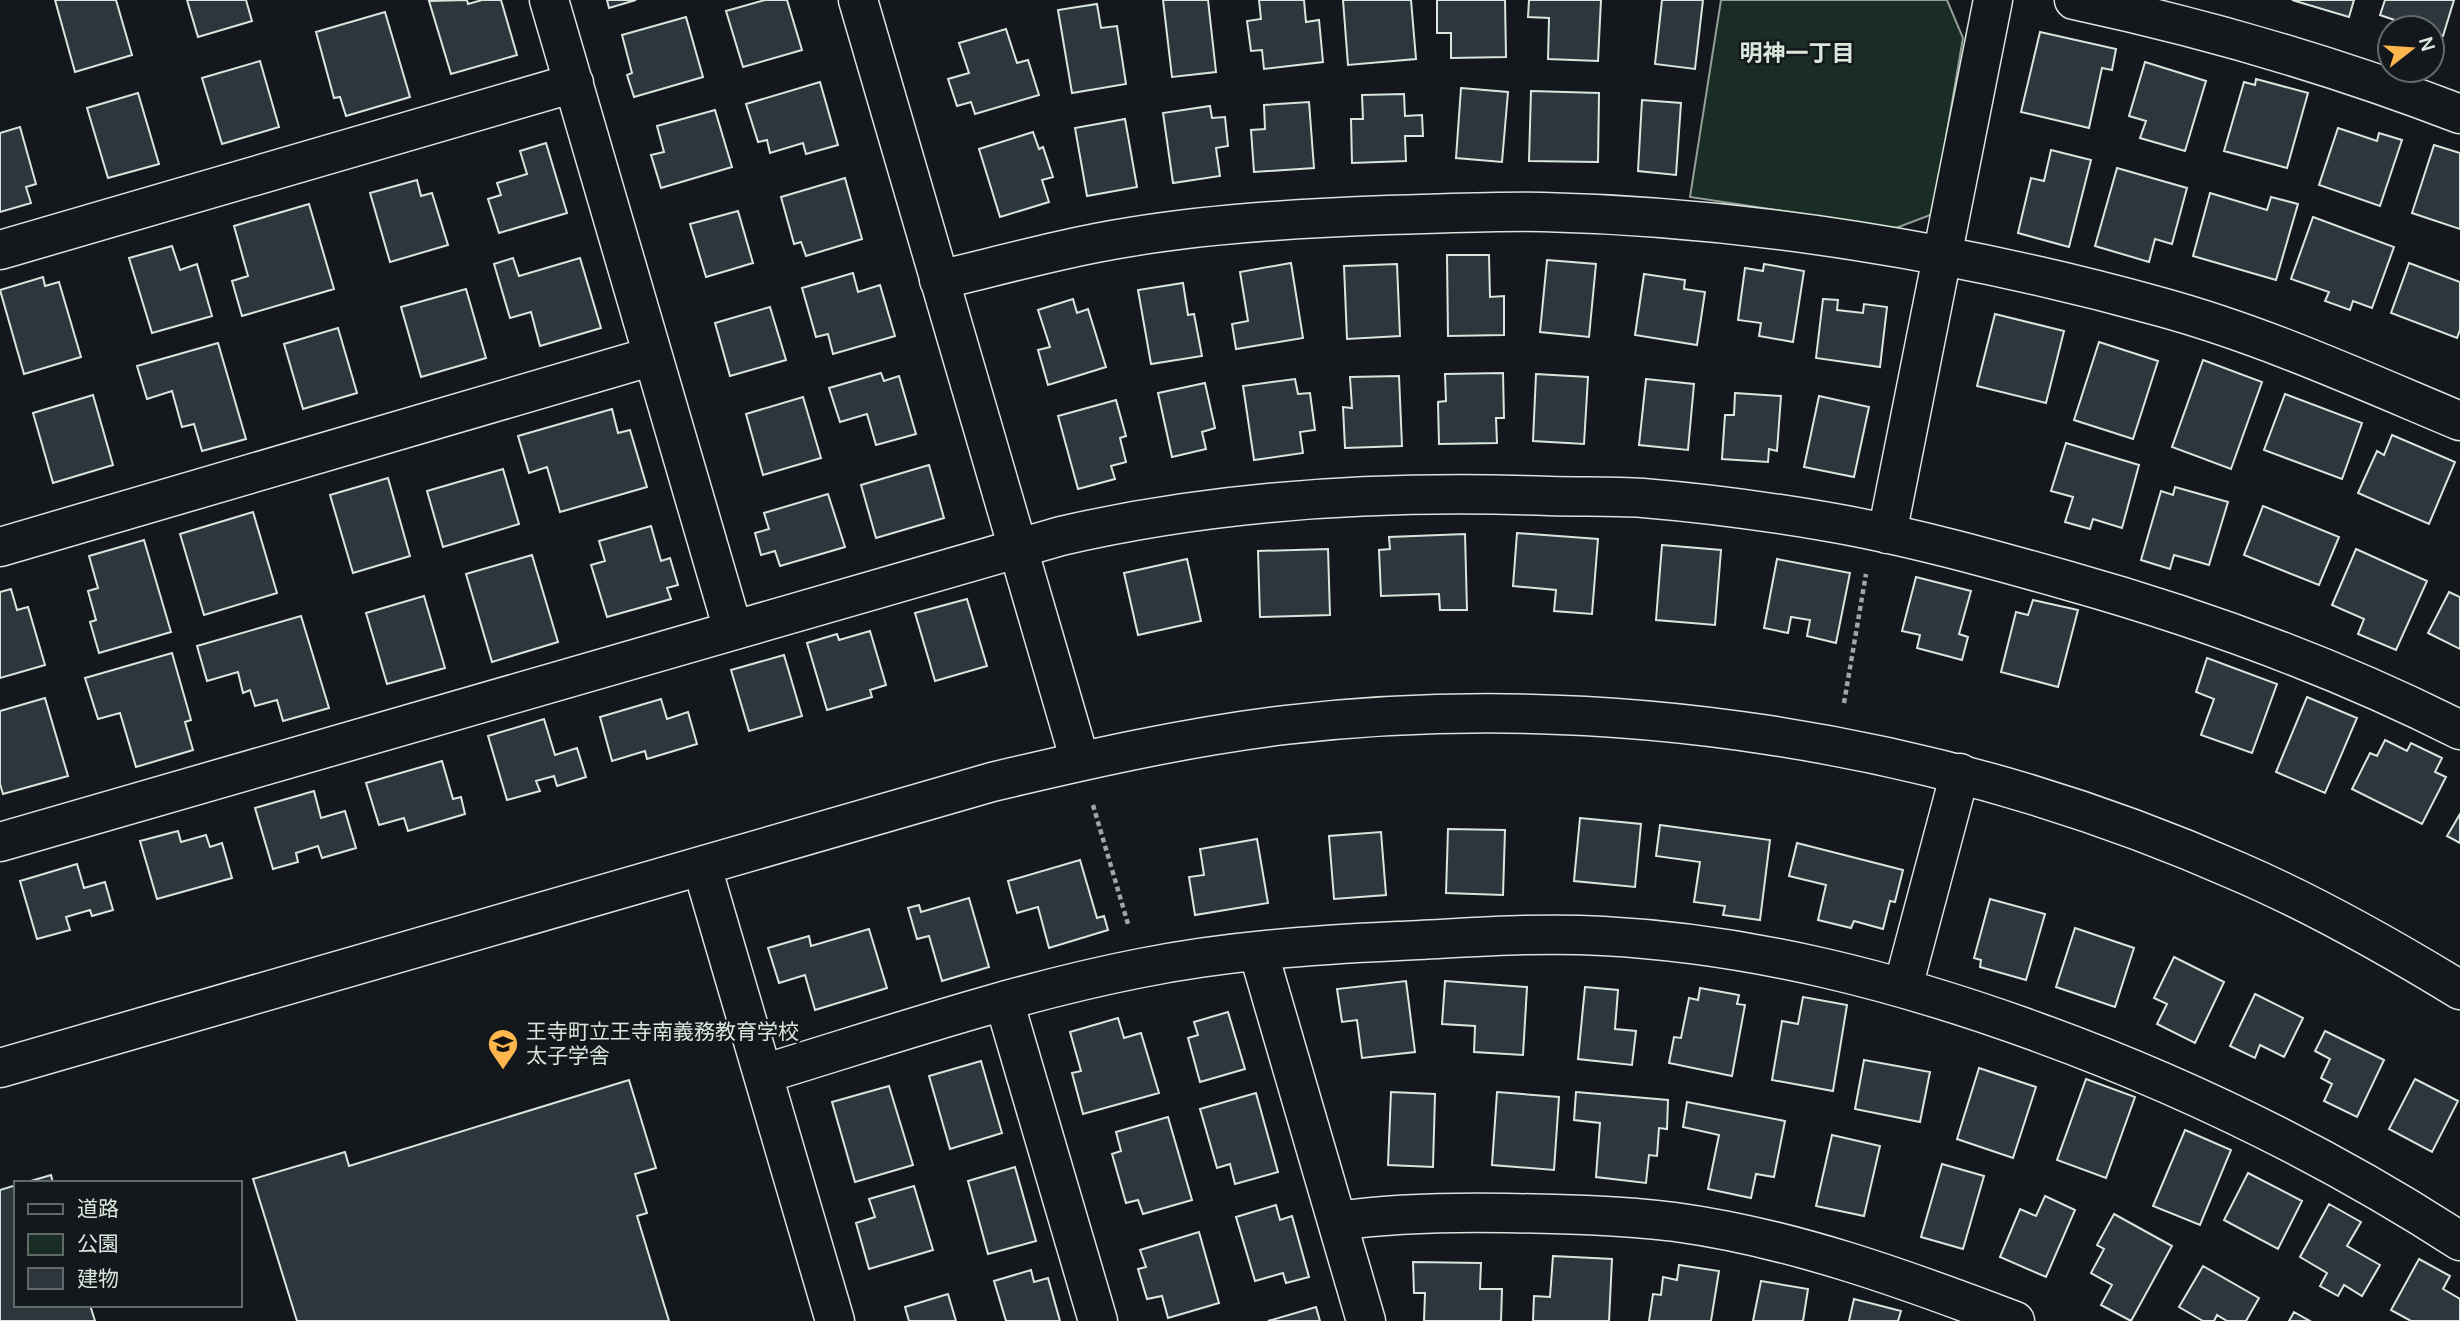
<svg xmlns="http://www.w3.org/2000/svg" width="2460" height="1321" viewBox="0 0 2460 1321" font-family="Manrope,'Noto Sans JP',sans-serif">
  <rect width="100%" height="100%" fill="#14181c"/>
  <path fill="#1a2d24" stroke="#939e99" stroke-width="2" d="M1721,0h226l16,38 -30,176 -37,14 -206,-31z"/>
  <path fill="#2c363c" stroke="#d8e6dc" stroke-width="2" d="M55,0h61l16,55 -57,17z
    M187,0h59l6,21 -54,16z
    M467,0l1,4 14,-4h19l16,55 -66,19 -22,-73z
    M607,0h29l-27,8z
    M765,0h22l15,50 -59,17 -17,-56z
    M1163,0h45l8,72 -44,5z
    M1259,0h45l2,22 13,-2 4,42 -59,7 -2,-19 -11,1 -4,-30 14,-2z
    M1343,0h68l5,59 -68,6z
    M1437,0h68l1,57 -55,1v-25h-14z
    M1529,0h72l-3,61 -50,-2 1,-41 -21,-1z
    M1662,0h41l-8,69 -40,-5z
    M2292,0h62l-5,17z
    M2385,0h69l-11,36 -11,-3v-5h-14l-38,-13z
    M1097,4l4,24 16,-2 9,58 -54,9 -14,-83z
    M385,12l25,85 -64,19 -6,-19 -6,1 -18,-66z
    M686,17l17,60 -69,20 -7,-22 5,-2 -10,-38z
    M1006,29l11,34 11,-3 11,35 -64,19 -4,-12 -14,4 -9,-27 21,-6 -10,-30z
    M2040,32l76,17 -4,21 -10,-2 -13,60 -68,-16z
    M260,61l19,66 -57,17 -20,-66z
    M2145,62l61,19 -21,70 -45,-13 6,-17 -17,-5z
    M2256,79l52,14 -21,75 -63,-17 20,-69 11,3z
    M820,82l18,63 -32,9 -3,-11 -33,10 -3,-13 -9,2 -12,-38z
    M1461,88l47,4 -6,70 -46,-4z
    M1531,91l68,2 -1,69 -69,-1z
    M138,93l21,71 -51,14 -21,-70z
    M1404,94l1,22 17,-1 1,21h-18l1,25 -54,2 -1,-44h12l-1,-24z
    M1642,100l39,3 -5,72 -38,-4z
    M1309,102l5,66 -60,4 -3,-42 14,-1 -1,-24z
    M1210,106l2,12 13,-1 3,29 -12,2 4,28 -47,7 -10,-70z
    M715,110l17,57 -71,21 -10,-33 13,-3 -7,-26z
    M1125,119l12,68 -50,9 -12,-68z
    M20,127l16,57 -10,3 5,16 -31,9v-79z
    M2338,128l39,13 2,-8 23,7 -22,66 -61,-21z
    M1033,132l6,17 4,-2 10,30 -11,3 7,22 -49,15 -21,-68z
    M546,143l21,70 -68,20 -11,-34 13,-4 -4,-12 30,-9 -7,-23z
    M2434,145l26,8v76l-48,-16z
    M2051,150l40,10 -22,87 -51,-14 13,-55 13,3z
    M2117,168l70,20 -15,56 -17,-5 -6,23 -54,-16z
    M845,178l17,61 -56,17 -5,-14 -7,2 -13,-47z
    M417,180l4,16 11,-3 16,52 -58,17 -20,-69z
    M2210,193l57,17 4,-13 27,7 -22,76 -83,-24z
    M309,204l25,85 -92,27 -10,-35 16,-5 -14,-50z
    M738,211l15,52 -47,14 -16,-53z
    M2313,217l81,30 -22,61 -19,-7 -3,9 -25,-9 4,-9 -38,-13z
    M172,246l8,24 17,-6 15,52 -60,17 -23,-75z
    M1447,255h42l1,42 14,-1v39l-56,1z
    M513,258l6,18 61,-18 21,70 -61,18 -9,-34 -21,6 -16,-54z
    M1547,260l49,4 -7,73 -49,-5z
    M1291,263l12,75 -67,11 -4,-25 16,-3 -8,-49z
    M2409,263l51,19v48l-3,8 -66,-25z
    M1397,264l3,72 -53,3 -3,-73z
    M1764,264l40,7 -11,71 -34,-6 2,-13 -23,-3 7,-52 18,3z
    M853,273l5,19 22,-7 15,51 -62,18 -5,-20 -12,3 -14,-49z
    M1644,274l41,6 -1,9 21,3 -8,53 -62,-10z
    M43,277l2,9 14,-4 22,75 -57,17 -24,-84z
    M1183,283l5,32 6,-1 8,42 -51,8 -13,-74z
    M466,289l20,69 -65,19 -20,-70z
    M1073,299l4,14 11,-4 18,58 -58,18 -10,-35 12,-3 -12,-37z
    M1823,299l15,1 -1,10 26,3 1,-9 23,3 -7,60 -64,-9z
    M770,307l16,53 -56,16 -15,-53z
    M1995,314l69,17 -18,72 -69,-17z
    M338,328l19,65 -54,16 -19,-65z
    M2099,342l59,19 -25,78 -59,-19z
    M218,343l28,96 -44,12 -8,-27 -12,3 -10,-36 -25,8 -10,-33z
    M2203,360l59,22 -31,87 -59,-22z
    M881,373l3,8 15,-5 17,58 -40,11 -9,-31 -27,8 -11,-34z
    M1503,373l1,45h-8l1,25 -58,1 -1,-42 8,-1 -1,-27z
    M1536,374l52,3 -4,67 -51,-3z
    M1399,376l3,70 -57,2 -2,-41 9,1 -2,-31z
    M1295,379l3,15 12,-1 5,37 -15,2 3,21 -49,7 -11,-74z
    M1646,379l48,5 -6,66 -49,-5z
    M1205,383l10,45 -13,4 4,17 -34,8 -14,-64z
    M1735,393l46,3 -4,55 -8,-2 -1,13 -46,-3 3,-44h9z
    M2285,394l77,29 -20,56 -78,-29z
    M93,395l20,70 -60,18 -20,-70z
    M1819,396l50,11 -15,70 -50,-10z
    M803,397l18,61 -58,17 -17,-61z
    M1116,400l10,36 -6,2 6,24 -15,4 4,13 -37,10 -20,-73z
    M612,409l6,24 12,-3 17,57 -87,25 -13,-45 -18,6 -11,-37z
    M2392,435l63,27 -26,62 -71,-31 19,-42 7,4z
    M2066,443l73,22 -17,63 -29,-9 -3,10 -25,-7 8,-25 -22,-6z
    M929,465l15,53 -68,20 -15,-53z
    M503,469l16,55 -76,23 -16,-56z
    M388,478l22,78 -57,17 -23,-78z
    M2175,487l53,15 -19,63 -35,-10 -4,14 -29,-9 20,-69 12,4z
    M828,494l17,53 -65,19 -5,-15 -14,4 -6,-22 14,-4 -5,-16z
    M2263,506l76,31 -20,48 -75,-30z
    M253,512l24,81 -73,22 -24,-81z
    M651,526l10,35 9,-3 8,27 -11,3 4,11 -64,18 -16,-52 14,-4 -6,-20z
    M1517,533l81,6 -6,75 -38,-3 2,-21 -43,-4z
    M1465,534l2,76h-27l-1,-16 -58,2 -2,-46 11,-1 -1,-12z
    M144,540l27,92 -72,21 -9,-31 6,-2 -8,-29 10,-3 -9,-32z
    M1662,545l59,5 -6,75 -59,-5z
    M1328,549l2,66 -70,2 -2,-66z
    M2356,549l71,32 -31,69 -38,-16 6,-15 -32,-14z
    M532,555l26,87 -66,20 -26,-88z
    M1187,559l14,62 -63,14 -14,-62z
    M1777,559l73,14 -14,70 -29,-7 3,-16 -19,-3 -3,16 -24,-5z
    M1916,577l55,14 -12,43 9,3 -6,23 -45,-12 3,-13 -18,-4z
    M11,589l6,21 11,-3 17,58 -45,13v-86z
    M2449,592l11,5v52l-32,-16z
    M424,596l21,72 -58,16 -21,-71z
    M967,599l20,67 -52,15 -20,-68z
    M2033,600l45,10 -20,77 -57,-15 15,-60 12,3z
    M301,616l28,92 -46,13 -6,-21 -22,6 -5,-16 -7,3 -5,-21 -31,9 -10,-35z
    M870,631l16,54 -16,5 2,7 -45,13 -20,-67 30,-9 2,6z
    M172,653l19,67 -6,2 8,28 -57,17 -16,-54 -22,6 -13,-41z
    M784,655l18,61 -53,15 -18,-61z
    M2207,658l70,26 -25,69 -51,-18 13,-36 -18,-7z
    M2307,697l50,21 -32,75 -49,-21z
    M45,698l23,78 -65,18 -3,-10v-73z
    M661,699l6,20 21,-7 9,32 -50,15 -2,-8 -33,10 -12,-44z
    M544,719l11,36 22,-7 9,29 -29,9 -3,-10 -18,5 4,10 -33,9 -19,-64z
    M2385,740l22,11 4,-8 31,15 -7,14 11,5 -24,47 -70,-35 18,-36 7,3z
    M442,761l11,38 8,-2 4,17 -57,17 -4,-13 -25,7 -13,-42z
    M314,791l7,27 24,-7 11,37 -34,10 -4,-12 -22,7 2,9 -25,7 -18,-61z
    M2460,814v29l-13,-7z
    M1580,818l61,6 -6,63 -61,-6z
    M1660,825l110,15 -10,80 -37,-5 2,-9 -31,-4 6,-40 -44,-6z
    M1448,829l57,1 -2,65 -57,-2z
    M178,831l3,11 25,-7 4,12 12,-4 10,35 -75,21 -17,-58z
    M1381,832l5,63 -52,4 -5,-63z
    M1257,839l11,64 -73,12 -6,-38 15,-2 -4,-26z
    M1797,843l106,27 -8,32 -5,-1 -7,28 -29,-8 -3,7 -33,-8 8,-35 -37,-9z
    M1080,860l17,58 7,-2 4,14 -59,18 -11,-41 -21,6 -9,-32z
    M77,864l7,24 21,-6 8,28 -21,6 -2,-6 -24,7 4,13 -33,9 -17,-58z
    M969,898l20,69 -47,14 -13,-45 -12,3 -9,-31 11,-3 2,7z
    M1990,899l55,15 -19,66 -46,-13 1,-7 -7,-2z
    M2075,928l59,20 -19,59 -59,-20z
    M869,929l18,59 -72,22 -10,-35 -26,8 -11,-35 41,-12 2,10z
    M2174,957l50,25 -29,61 -38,-19 10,-20 -13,-6z
    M1406,981l9,71 -53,6 -5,-38 -15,2 -5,-33z
    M1445,981l82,6 -4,68 -49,-3 1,-26 -33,-2z
    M1585,987l33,3 -3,39 21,2 -4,34 -54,-6z
    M1700,988l39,7 -2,9 8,1 -13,71 -63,-13 5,-26 7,1 8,-40 9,2z
    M2255,994l48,24 -19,39 -24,-12 -5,13 -25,-12z
    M1803,997l44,8 -14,86 -61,-11 10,-59 16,3z
    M1228,1012l17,57 -45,13 -12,-44 10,-3 -4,-13z
    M1118,1018l6,20 17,-5 18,60 -76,21 -11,-41 9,-2 -11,-39z
    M2325,1031l59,29 -27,57 -33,-16 8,-17 -11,-6 9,-19 -15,-8z
    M1864,1060l66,12 -10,50 -65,-13z
    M981,1061l21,72 -52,16 -21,-73z
    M1979,1068l57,19 -23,71 -56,-19z
    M2086,1079l49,18 -29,81 -49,-18z
    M2415,1079l43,22 -26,51 -43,-23z
    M629,1080l27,88 -21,6 12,39 -10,3 32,105h-372l-44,-142 92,-27 4,14z
    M889,1086l24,79 -58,17 -23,-80z
    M1391,1092l44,2 -2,73 -45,-2z
    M1497,1092l62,5 -5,73 -62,-5z
    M1576,1092l92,8 -1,29 -8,-1 -2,28 -8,-1 -3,28 -50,-6 4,-54 -26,-3z
    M1256,1093l22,79 -43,12 -5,-20 -13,4 -17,-59z
    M1687,1102l98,19 -11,56 -18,-3 -5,24 -43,-9 11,-54 -36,-8z
    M1168,1117l24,83 -49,14 -5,-14 -12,3 -14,-49 9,-3 -5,-19z
    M2185,1130l46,20 -31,75 -47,-19z
    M1832,1135l48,11 -16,70 -48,-10z
    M1942,1164l42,12 -21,73 -42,-12z
    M1015,1167l21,74 -48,13 -20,-73z
    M2248,1173l54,28 -24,48 -54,-29z
    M51,1175l2,8h-29z
    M16,1185v120h74l5,16h-95v-131z
    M914,1186l19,64 -64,19 -13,-46 19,-6 -6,-18z
    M2045,1196l30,14 -29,67 -46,-20 20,-48 16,7z
    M2329,1204l32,18 -14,24 33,19 -18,31 -18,-11 -6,11 -18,-10 7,-13 -27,-16z
    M1276,1205l4,15 12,-4 17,61 -23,6 -3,-10 -28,8 -19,-64z
    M2114,1214l58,32 -41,75 -30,-16 11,-20 -21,-12 13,-24 -7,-4z
    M1199,1232l20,71 -51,15 -6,-22 -15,3 -9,-30 8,-2 -6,-17z
    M1553,1256l59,3 -3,62h-76l1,-25 16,1z
    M2419,1259l31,17 -7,13 17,10v22h-49l-20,-11z
    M1413,1262l68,1 -1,26h22l-1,32h-77l1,-28h-11z
    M1679,1265l40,6 -8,50h-62l4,-27 8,1 2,-18 14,3z
    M2203,1266l56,32 -13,23h-19l-10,-6 -3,6h-11l-24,-14z
    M1031,1270l3,12 14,-4 12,43h-54l-12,-40z
    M1761,1281l47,8 -5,32h-50z
    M948,1294l8,27h-47l-4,-14z
    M1854,1299l47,12 -3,10h-49z
    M1316,1307l4,14h-52z
    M2294,1312l16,9h-21z"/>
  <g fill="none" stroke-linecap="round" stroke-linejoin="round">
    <g stroke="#d8e6dc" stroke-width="41">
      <path id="minor" d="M549,0l184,630
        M2074,0c131,28 261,66 386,114
        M0,250l574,-167
        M939,280c63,-15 127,-33 191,-43 84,-14 172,-19 257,-22 52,-1 104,-4 156,-3 205,5 421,40 618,95 102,28 201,73 299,114
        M1887,534l106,-534
        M0,547l653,-191
        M0,842l1061,-306c160,-37 324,-46 488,-40 32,1 63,0 94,2 60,5 121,13 180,23 83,14 165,37 246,60 135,38 266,86 391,149
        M702,867l133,454
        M1258,951l108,370
        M1903,987l57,-214
        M1004,1001l94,320
        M763,1074c125,-38 250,-81 378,-106 84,-17 171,-23 257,-27 68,-3 137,-9 205,-5 150,8 294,45 434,96 149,54 290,123 423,209
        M1337,1221c57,-8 112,-9 169,-8 56,1 113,2 169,9 117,16 230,57 340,99"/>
    </g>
    <g stroke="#d8e6dc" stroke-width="41">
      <path id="tertiary" d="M858,0l222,761
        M0,1068l992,-286c97,-23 194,-45 293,-57 320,-37 658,16 952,146 77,33 151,75 223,119"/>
    </g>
    <path stroke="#9da8a2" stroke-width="4.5" stroke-dasharray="5 3.5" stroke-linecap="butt" d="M1844,703l22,-129
      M1093,805l35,119"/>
    <use href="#minor" stroke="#14181c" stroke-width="38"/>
    <use href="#tertiary" stroke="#14181c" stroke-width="38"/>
  </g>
  <defs>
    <g id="school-pin" transform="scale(1.575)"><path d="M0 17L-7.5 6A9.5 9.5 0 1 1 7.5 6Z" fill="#ffb74d" stroke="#14181c"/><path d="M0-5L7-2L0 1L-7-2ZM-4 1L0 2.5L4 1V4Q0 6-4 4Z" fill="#111"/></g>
  </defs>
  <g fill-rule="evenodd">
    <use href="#school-pin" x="503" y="1044"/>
  </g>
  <g text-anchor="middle" stroke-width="5" stroke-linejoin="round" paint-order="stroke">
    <g font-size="21" fill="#d8e6dc" stroke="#14181c" text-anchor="start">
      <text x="526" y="1039">王寺町立王寺南義務教育学校<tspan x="526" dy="24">太子学舎</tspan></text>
    </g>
    <g font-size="23" font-weight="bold" fill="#d8e6dc" stroke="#14181c">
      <text x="1797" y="61">明神一丁目</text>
    </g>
  </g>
  <rect x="14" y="1181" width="228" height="126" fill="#14181c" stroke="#626a69" stroke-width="2"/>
  <rect x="28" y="1204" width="35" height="10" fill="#14181c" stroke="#626a69" stroke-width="2"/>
  <text x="77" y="1216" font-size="21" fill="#d8e6dc">道路</text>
  <rect x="28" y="1234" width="35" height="21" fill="#1a2d24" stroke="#626a69" stroke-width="2"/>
  <text x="77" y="1251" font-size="21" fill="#d8e6dc">公園</text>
  <rect x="28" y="1268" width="35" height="21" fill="#2c363c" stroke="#626a69" stroke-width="2"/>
  <text x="77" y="1286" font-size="21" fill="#d8e6dc">建物</text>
  <g transform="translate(2411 49) rotate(73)"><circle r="33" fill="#14181c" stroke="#626a69" stroke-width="2"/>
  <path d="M0-5L12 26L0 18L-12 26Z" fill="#ffb74d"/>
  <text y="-10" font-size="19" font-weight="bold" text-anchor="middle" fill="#d8e6dc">N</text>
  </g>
</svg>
